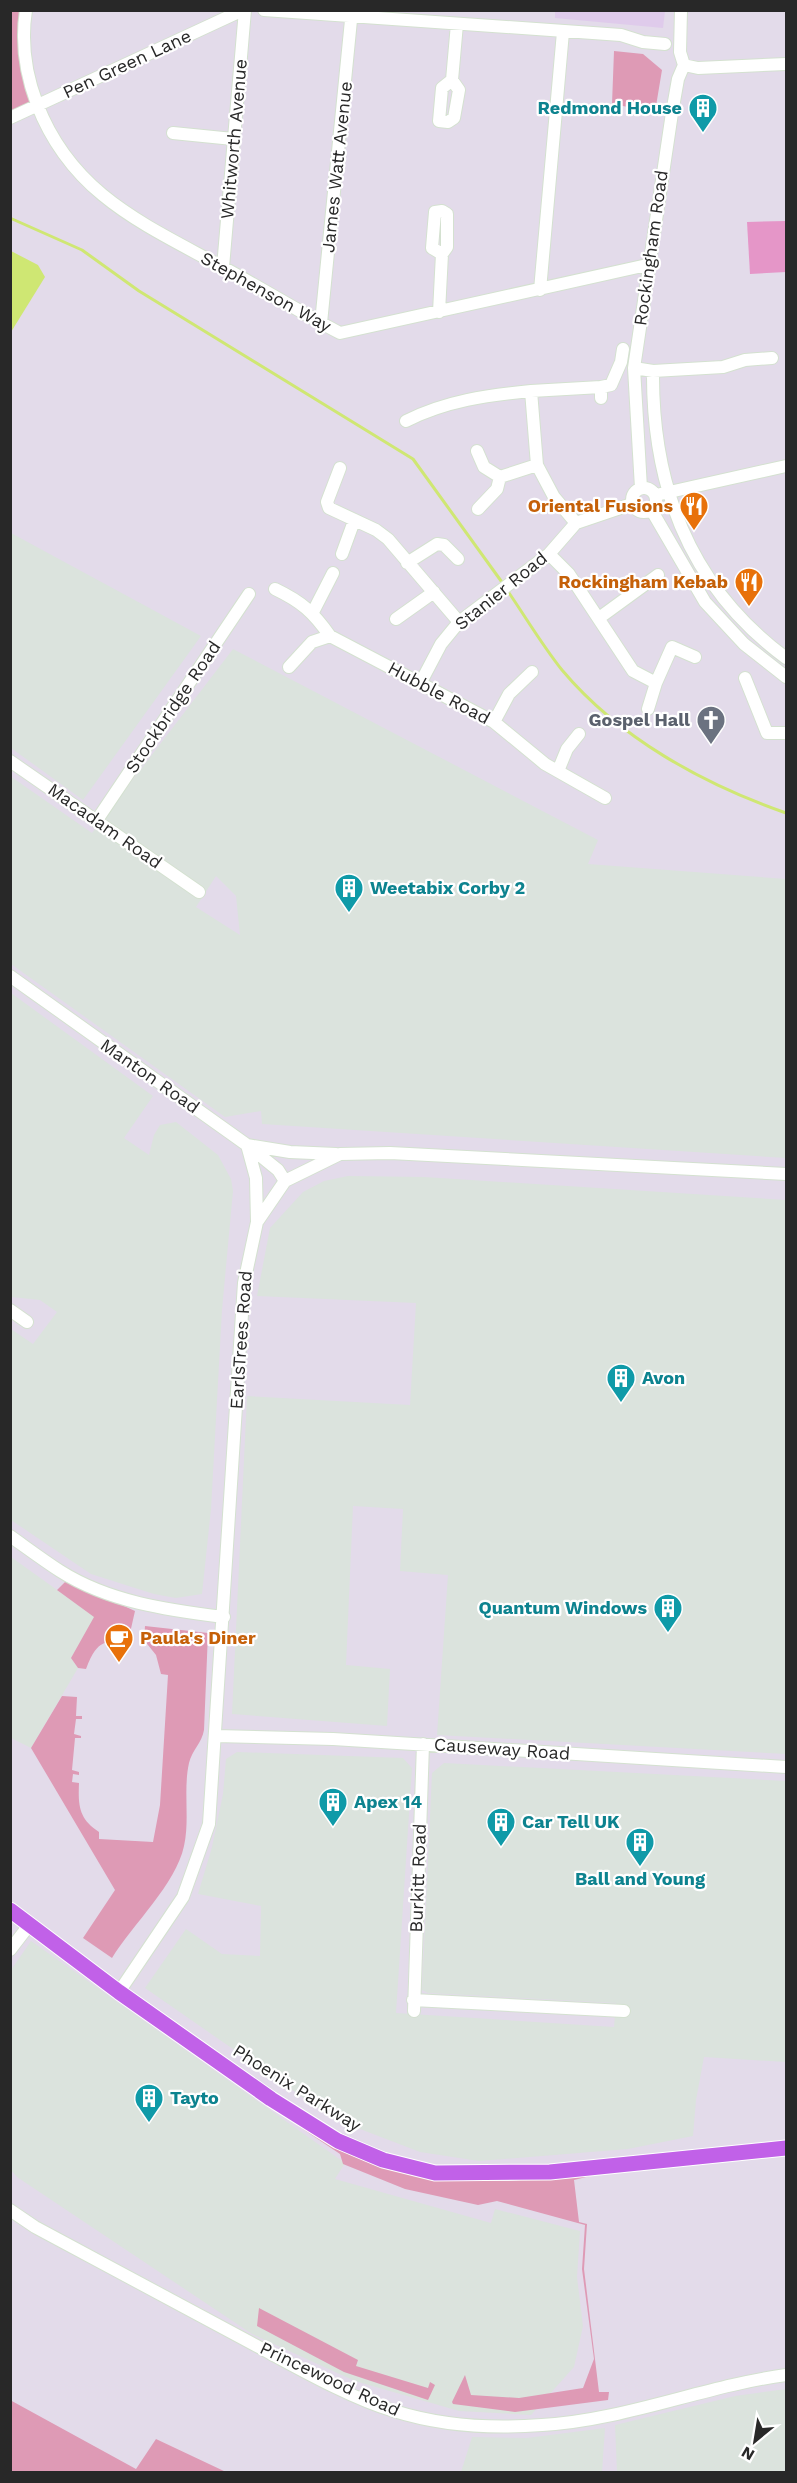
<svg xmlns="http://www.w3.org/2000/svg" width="797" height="2483" viewBox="0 0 797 2483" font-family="'Work Sans',sans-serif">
  <rect width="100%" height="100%" fill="#e3dbea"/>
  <path fill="#dbe3dd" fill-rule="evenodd" d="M11,533l190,103 -118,164 -72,-52z
    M233,649l365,191 -10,24 198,15v279l-524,-34 -1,-13 -36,6 -214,-153 -1,-188 82,57zM216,876l20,20 4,39 -44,-28z
    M11,993l142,103 -29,42 25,17 5,-20 6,-10 16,-3 42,33 13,24 2,12 -11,119 -11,199 -9,85 -26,4 -22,-4 -63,-20 -80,-54v-191l22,15 24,-32 -17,-12 -29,-3z
    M348,1176l76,1 362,23v554l-349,-19 11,-160 -48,-4 3,-62 -50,-3 -7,159 44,4 -3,57 -155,-12 15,-318 163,9 6,-102 -159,-7 13,-68 33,-36 21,-11z
    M11,1557l84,60 -24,41 7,10 -47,80 -20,-10z
    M237,1752l166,6 9,10 -16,245 218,14 2,-24 -188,-10 -6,-3 10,-217 12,-10 342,18v281l-82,-5 -8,43 -3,36 -65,13 -149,12 -59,-9 -86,-33 -189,-131 41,-59 36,25 38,2 1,-50 -63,-12 14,-47 11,-53 3,-35z
    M31,1941l314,222 -10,16 156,44 4,-14 85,22 -3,46 6,49 -9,41 -43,48 -72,-4 -104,-30 -103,-47 -235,-157 -6,-7v-200z
    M786,2389v83h-169l-2,-47 120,-29z
    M605,2428l-3,44h-141l11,-35 55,1z"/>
  <path fill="#dfcbeb" d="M555,11v-1l110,1 -2,17 -108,-10z"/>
  <path fill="#de9ab5" d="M11,11h11l16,95 -27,11z
    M614,51l29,3 19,16 -7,42 -43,-8z
    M67,1580l68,31 -5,22c-25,14 -31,2 -44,36l-8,-1 -7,-10 23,-41 -37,-27z
    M145,1626l63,7 -4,97c-2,13 -12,20 -15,33 -6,27 1,56 -5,83 -8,38 -51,78 -72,112l-29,-20 32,-48 -84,-142 31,-52 15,1 -1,19h6v3h-6l-2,15 7,2v2h-6l-3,32 7,2v3l-6,-1 -1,8 7,1c-1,23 0,36 20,49v7l54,3 7,-37 8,-130 -7,-1 -5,-19 -12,-15z
    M251,2094l57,32 138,54 63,1 80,-7 1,2 -16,4 5,42 8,2 -3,45 15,123h10l-1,8 -93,12 -62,-8 -1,-2 13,-27 6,20 48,3 64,-10 11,-29 -12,-90 3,-44 -88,-24 -19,4 -73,-16 -62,-25 -3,-10z
    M259,2308l99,52 -2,6 72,22 2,-6 5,3 -7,15 -84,-28 -87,-46z
    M10,2400l126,69 20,-30 70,33h-215z"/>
  <path fill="#e596c8" d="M786,221v51l-36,2 -3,-52z"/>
  <path fill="#cfe773" d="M11,251l27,14 7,12 -34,55z"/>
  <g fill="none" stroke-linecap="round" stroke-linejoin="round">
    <path stroke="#cfe773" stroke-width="3" d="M10,218l72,32 57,41 274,168 91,126
      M507,590c18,26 35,55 55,80 57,68 141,114 224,143"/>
    <g stroke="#d4e1d0" stroke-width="14">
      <path id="minor" d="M26,10c-5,32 0,65 11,94 35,91 107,120 187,164 39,21 76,44 116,65l307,-68
        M264,10l357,25 22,7 22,2
        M684,65l14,3 88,-4
        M452,80l-10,8 -3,33 9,1 6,-4 5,-28 -7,-10 5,-56
        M10,118l233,-108
        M173,133l60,6
        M223,267l22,-257
        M540,290l23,-258
        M439,312l3,-58 5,-7v-33l-5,-3 -7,1 -3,36 10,6
        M321,323l31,-313
        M634,368l19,3 70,-4 22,-7 27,-2
        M653,371c-1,117 37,216 133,287
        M601,398v-11l10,-2 10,-23 2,-13
        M406,421c39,-20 82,-26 125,-30
        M477,451l7,16 16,10
        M340,468l-13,34 2,6 47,22 12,9 71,83
        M500,477l37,-12
        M632 500a12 12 0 1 1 24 0a12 12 0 1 1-24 0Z
        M641,488l-7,-120 38,-255 6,-34 6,-14 -4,-13 1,-42
        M656,495l130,-29
        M478,509l19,-20 3,-12
        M652,511l53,91 39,42 42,33
        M576,523l-22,-26 -17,-32 -6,-74 70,-4
        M342,554l12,-33
        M549,554l20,20 64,97 23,12
        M407,563l30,-19 7,1 14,14
        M275,589c27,13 38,23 55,47l164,86 51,42 60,34
        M313,612l20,-39
        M599,618l59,-43
        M396,619l38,-27
        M289,667l23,-25 18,-6
        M745,678l22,55h19
        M421,682l20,-38 18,-22 90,-68 27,-31 56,-19
        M648,709l8,-26 16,-36 23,10
        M494,722l15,-28 23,-22
        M10,761l189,131
        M558,771l9,-22 12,-15
        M97,820l152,-226
        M10,976l237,169 31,25 7,11
        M257,1222l-1,-44 -9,-33 43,7 46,2
        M10,1310l17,12
        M10,1536c17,12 33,24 50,35 49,31 107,39 164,46
        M216,1736l117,3 453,28
        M10,1950l20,-26
        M119,1992l64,-95 26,-73 35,-541 13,-61 28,-41 55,-27 50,-1 396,21
        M413,2000l211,11
        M414,2011l9,-267
        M10,2210l25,17c74,39 147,79 220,118 41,22 95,53 139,66 48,15 98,18 148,14 84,-5 162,-39 244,-50"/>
    </g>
    <g stroke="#fff" stroke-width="17">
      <path id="major" d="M10,1910l109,82 152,107 67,42 45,19 52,13 115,-1 236,-24"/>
    </g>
    <use href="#minor" stroke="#fff" stroke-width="12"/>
    <use href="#major" stroke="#c161e8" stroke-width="15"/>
  </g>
  <defs>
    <g id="building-pin" transform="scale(1.5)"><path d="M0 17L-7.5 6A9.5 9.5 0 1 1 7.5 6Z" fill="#0f9aa8" stroke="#fff"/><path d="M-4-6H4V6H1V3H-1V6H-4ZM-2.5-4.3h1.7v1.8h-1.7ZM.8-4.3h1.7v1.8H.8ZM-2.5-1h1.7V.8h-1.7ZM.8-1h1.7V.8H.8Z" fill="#fff"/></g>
    <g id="restaurant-pin" transform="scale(1.5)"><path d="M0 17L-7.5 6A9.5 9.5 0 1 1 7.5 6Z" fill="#e8710a" stroke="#fff"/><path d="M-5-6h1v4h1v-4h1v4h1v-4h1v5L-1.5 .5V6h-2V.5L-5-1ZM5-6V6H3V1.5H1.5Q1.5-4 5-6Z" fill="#fff"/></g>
    <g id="church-pin" transform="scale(1.5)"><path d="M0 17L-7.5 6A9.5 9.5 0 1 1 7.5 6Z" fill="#6b7280" stroke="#fff"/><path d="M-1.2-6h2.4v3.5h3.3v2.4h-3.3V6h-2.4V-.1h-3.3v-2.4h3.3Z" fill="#fff"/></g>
    <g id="cafe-pin" transform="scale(1.5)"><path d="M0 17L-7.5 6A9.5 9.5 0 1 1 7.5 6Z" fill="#e8710a" stroke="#fff"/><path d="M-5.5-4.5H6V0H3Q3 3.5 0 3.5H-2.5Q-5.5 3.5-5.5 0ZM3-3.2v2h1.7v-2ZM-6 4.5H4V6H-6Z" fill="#fff"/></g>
  </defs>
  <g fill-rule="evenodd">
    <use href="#building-pin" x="703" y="108"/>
    <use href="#restaurant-pin" x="694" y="506"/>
    <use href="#restaurant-pin" x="749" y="582"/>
    <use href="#church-pin" x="711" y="720"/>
    <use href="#building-pin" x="349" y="888"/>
    <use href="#building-pin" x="621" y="1378"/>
    <use href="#building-pin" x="668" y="1608"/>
    <use href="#cafe-pin" x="119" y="1638"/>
    <use href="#building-pin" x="333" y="1802"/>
    <use href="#building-pin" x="501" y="1822"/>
    <use href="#building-pin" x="640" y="1842"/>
    <use href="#building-pin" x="149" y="2098"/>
  </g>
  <g text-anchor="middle" stroke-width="4.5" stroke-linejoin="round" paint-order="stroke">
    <g font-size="18" fill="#282828" stroke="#fff">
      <text transform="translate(127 64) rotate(-25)" y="6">Pen Green Lane</text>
      <text transform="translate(234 139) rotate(-85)" y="6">Whitworth Avenue</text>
      <text transform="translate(337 167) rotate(-84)" y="6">James Watt Avenue</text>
      <text transform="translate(651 248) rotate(-82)" y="6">Rockingham Road</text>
      <text transform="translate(266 292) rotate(29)" y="6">Stephenson Way</text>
      <text transform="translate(501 591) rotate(-39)" y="6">Stanier Road</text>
      <text transform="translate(439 693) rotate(28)" y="6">Hubble Road</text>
      <text transform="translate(173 707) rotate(-56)" y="6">Stockbridge Road</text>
      <text transform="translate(105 826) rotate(35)" y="6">Macadam Road</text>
      <text transform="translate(150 1076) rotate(35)" y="6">Manton Road</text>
      <text transform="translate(241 1340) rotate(-86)" y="6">EarlsTrees Road</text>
      <text transform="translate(502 1749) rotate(4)" y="6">Causeway Road</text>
      <text transform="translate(418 1878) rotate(-88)" y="6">Burkitt Road</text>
      <text transform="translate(297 2088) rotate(32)" y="6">Phoenix Parkway</text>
      <text transform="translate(330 2379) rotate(25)" y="6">Princewood Road</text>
    </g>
    <g font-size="18" font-weight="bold" fill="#0d838f" stroke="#fff" text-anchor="start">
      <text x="682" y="114" text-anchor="end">Redmond House</text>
      <text x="370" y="894">Weetabix Corby 2</text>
      <text x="642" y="1384">Avon</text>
      <text x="647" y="1614" text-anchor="end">Quantum Windows</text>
      <text x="354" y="1808">Apex 14</text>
      <text x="522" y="1828">Car Tell UK</text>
      <text x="640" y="1885" text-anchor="middle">Ball and Young</text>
      <text x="170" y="2104">Tayto</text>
    </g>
    <g font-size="18" font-weight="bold" fill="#c56008" stroke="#fff" text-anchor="end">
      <text x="673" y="512">Oriental Fusions</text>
      <text x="728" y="588">Rockingham Kebab</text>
      <text x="140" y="1644" text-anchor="start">Paula's Diner</text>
    </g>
    <g font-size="18" font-weight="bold" fill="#5b616d" stroke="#fff" text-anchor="end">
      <text x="690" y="726">Gospel Hall</text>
    </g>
  </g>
  <rect width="797" height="2483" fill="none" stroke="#282828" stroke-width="24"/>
  <g transform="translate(755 2441) rotate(210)" stroke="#ffffff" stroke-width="4.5" paint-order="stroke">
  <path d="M0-4.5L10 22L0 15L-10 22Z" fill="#282828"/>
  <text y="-9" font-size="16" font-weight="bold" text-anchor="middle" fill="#282828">N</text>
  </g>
</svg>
